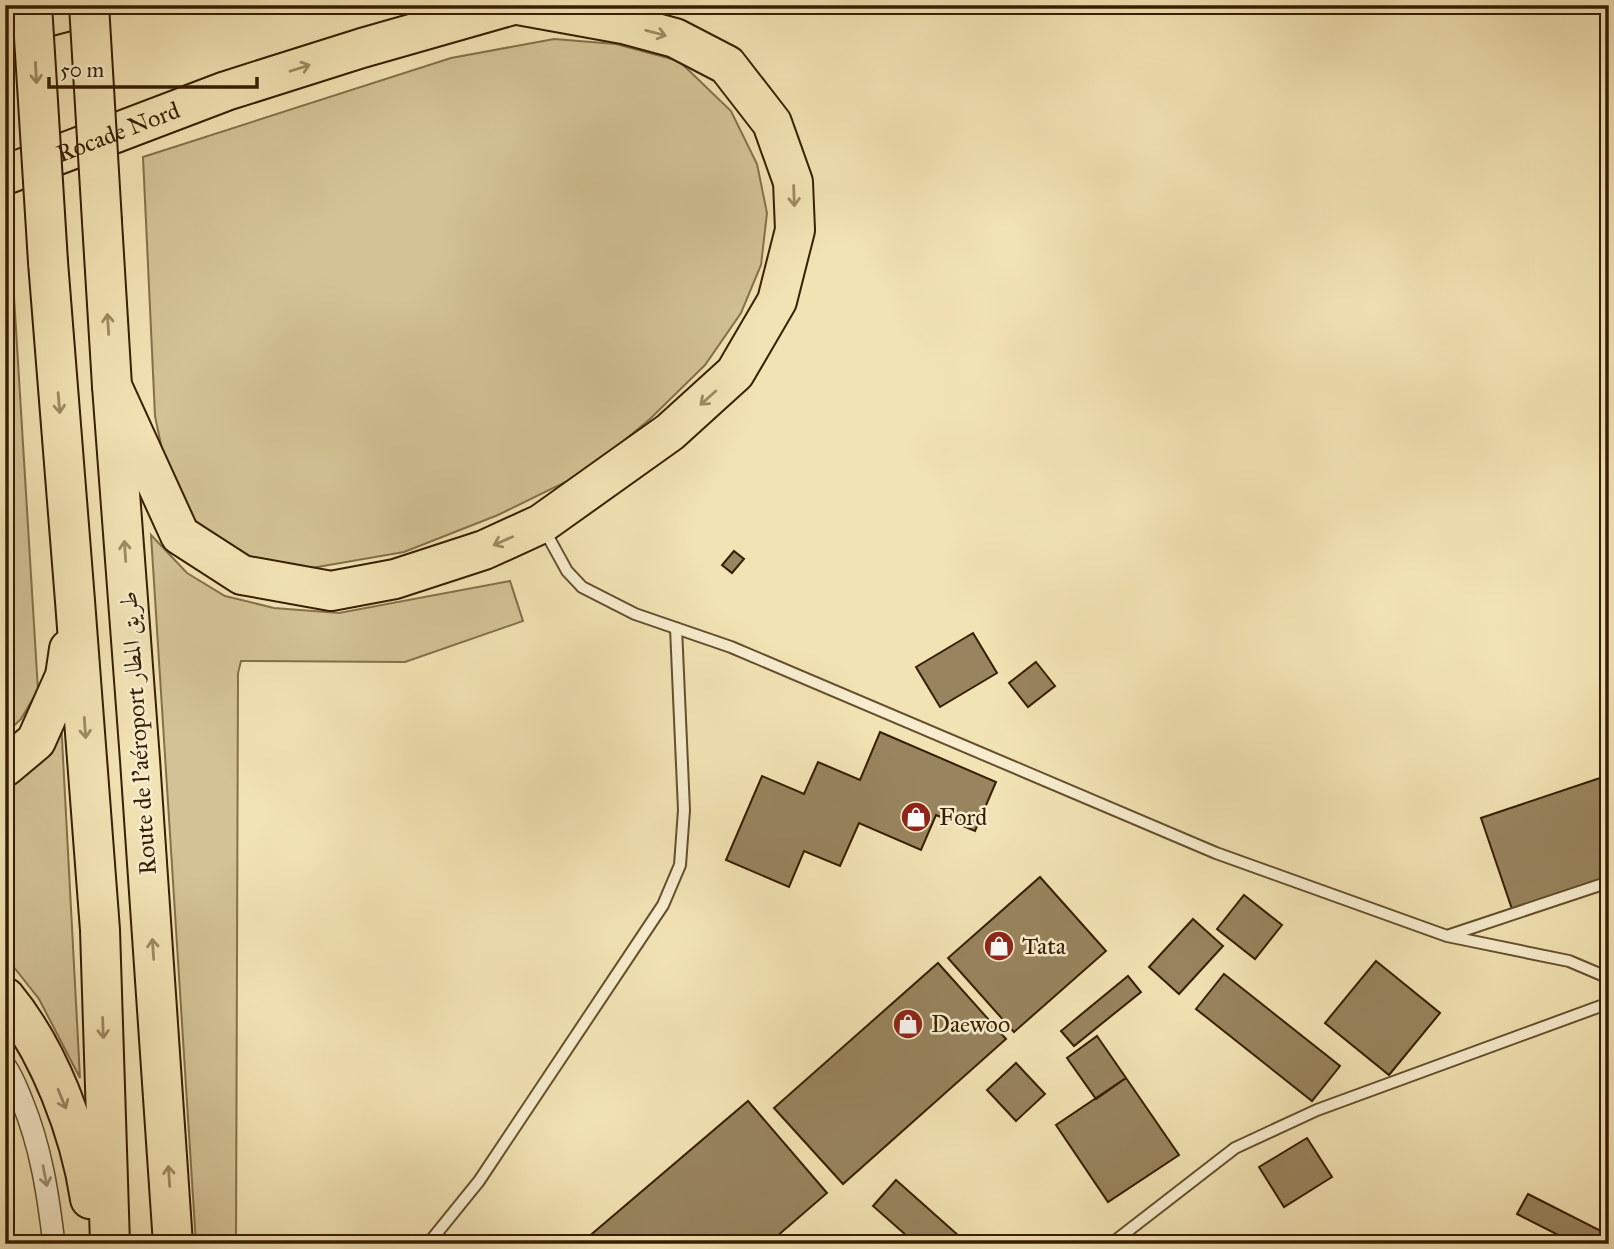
<svg xmlns="http://www.w3.org/2000/svg" width="1614" height="1249" viewBox="0 0 1614 1249" font-family="'IM FELL Great Primer',Amiri,serif">
  <rect width="100%" height="100%" fill="#f2e3b4"/>
  <filter id="stains"><feTurbulence type="fractalNoise" baseFrequency=".00286" numOctaves="4"/><feColorMatrix values="0 0 0 0 .2 0 0 0 0 .09 0 0 0 0 .02 0 0 0 .5 -.17"/></filter>
  <radialGradient id="worn" r=".72"><stop offset=".6" stop-color="#630" stop-opacity="0"/><stop offset="1" stop-color="#630" stop-opacity=".3"/></radialGradient>
  <path fill="#d2c295" stroke="#84704a" stroke-width="2" d="M554,39l62,5 63,17 52,50 26,53 10,49 -6,52 -20,48 -36,52 -55,54 -64,53 -88,43 -94,37 -98,17 -65,-14 -52,-39 -24,-52 -10,-48 -12,-259 308,-99z
    M8,198l30,492 -17,29 -16,15v-535z
    M151,535l36,38 38,23 49,12 65,5 171,-32 13,40 -118,41 -164,-1 -3,12 -2,571h-40z
    M61,720l19,358 -41,-79 -34,-43v-176z"/>
  <path fill="#98845e" stroke="#361e00" stroke-width="2" d="M734,551l10,8 -12,14 -10,-8z
    M973,633l24,40 -57,34 -24,-40z
    M1036,662l19,24 -27,21 -19,-24z
    M880,732l116,50 -21,49 -39,-16 -15,35 -62,-27 -19,43 -36,-15 -15,36 -63,-27 36,-84 42,18 14,-32 42,18z
    M1609,775v105l-96,32 -32,-94z
    M1040,877l66,74 -92,81 -66,-74z
    M1244,895l38,30 -27,34 -38,-30z
    M1193,919l30,27 -44,48 -30,-27z
    M1376,961l64,52 -51,62 -64,-52z
    M938,963l68,76 -163,145 -69,-76z
    M1224,974l116,92 -28,35 -116,-92z
    M1128,976l13,16 -67,54 -13,-15z
    M1097,1036l29,42 -30,21 -29,-41z
    M1016,1063l29,31 -29,27 -29,-31z
    M1126,1078l53,77 -71,47 -52,-77z
    M748,1101l79,92 -59,51h-188z
    M1307,1138l25,39 -48,30 -25,-40z
    M896,1180l72,64h-52l-43,-38z
    M1528,1194l81,41v9h-33l-59,-30z"/>
  <g fill="none" stroke-linecap="round" stroke-linejoin="round">
    <g stroke="#654f2d" stroke-width="14">
      <path id="service" d="M545,531l22,40 15,16 53,27 96,33 485,206 231,83 122,25 40,17
        M1447,936l162,-54
        M428,1244l51,-63 184,-276 17,-40 4,-55 -8,-182
        M1111,1244l124,-96 82,-38 292,-107"/>
    </g>
    <g stroke="#654f2d" stroke-width="24">
      <path id="minor" d="M5,1066c8,11 12,23 17,35 19,46 26,93 32,143"/>
    </g>
    <g stroke="#361e00" stroke-width="42">
      <g id="motorway">
        <path d="M5,28l87,-23"/>
        <path id="s1" d="M5,175l221,-84 136,-43 151,-43"/>
        <path d="M102,222l10,164 28,374 33,484"/>
        <path d="M48,262l27,339 25,329 10,314"/>
        <path d="M112,386l68,149 62,40 89,16 64,-12 89,-29 57,-26 129,-92 65,-59 42,-72 18,-71 -2,-48 -21,-59 -45,-58 -52,-27 -52,-14 -105,-19"/>
        <path d="M5,767l31,-26 29,-65 4,-27"/>
        <path d="M5,997c44,53 75,135 85,202"/>
      </g>
    </g>
    <use href="#service" stroke="#f7edce" stroke-width="10"/>
    <use href="#minor" stroke="#f7edce" stroke-width="21"/>
    <use href="#motorway" stroke="#f2e3b4" stroke-width="38"/>
    <g stroke="#361e00" stroke-width="42" stroke-linecap="butt">
      <path id="motorway-bridge" d="M32,5l16,257
        M89,5l13,217"/>
    </g>
    <use href="#motorway-bridge" stroke="#f2e3b4" stroke-width="38"/>
  </g>
  <defs><path id="oneway-shaft" d="M-6 0H5M1.5-3L5.5 0L1.5 3" fill="none" stroke-width="1.6" stroke-linecap="round" stroke-linejoin="round" transform="scale(1.75)"/></defs>
  <g stroke="#9d8a63">
    <use href="#oneway-shaft" transform="translate(656 33) rotate(15)"/>
    <use href="#oneway-shaft" transform="translate(300 68) rotate(-18)"/>
    <use href="#oneway-shaft" transform="translate(36 73) rotate(87)"/>
    <use href="#oneway-shaft" transform="translate(794 196) rotate(88)"/>
    <use href="#oneway-shaft" transform="translate(108 324) rotate(-94)"/>
    <use href="#oneway-shaft" transform="translate(708 398) rotate(138)"/>
    <use href="#oneway-shaft" transform="translate(59 403) rotate(85)"/>
    <use href="#oneway-shaft" transform="translate(503 541) rotate(156)"/>
    <use href="#oneway-shaft" transform="translate(125 551) rotate(-94)"/>
    <use href="#oneway-shaft" transform="translate(85 728) rotate(86)"/>
    <use href="#oneway-shaft" transform="translate(153 949) rotate(-94)"/>
    <use href="#oneway-shaft" transform="translate(103 1028) rotate(88)"/>
    <use href="#oneway-shaft" transform="translate(62 1099) rotate(68)"/>
    <use href="#oneway-shaft" transform="translate(169 1176) rotate(-94)"/>
  </g>
  <use stroke="#a09071" href="#oneway-shaft" transform="translate(45 1176) rotate(79)"/>
  <defs>
    <g id="shop-disc" transform="scale(1.575)"><circle r="9.5" fill="#8f2418" stroke="#f7edce"/><path d="M-5-2.5h2.3a2.7 3.5 0 0 1 5.4 0H5L5.5 6h-11ZM-1.5-2.5h3a1.5 2.3 0 0 0-3 0Z" fill="#fff"/></g>
  </defs>
  <g fill-rule="evenodd">
    <use href="#shop-disc" x="916" y="817"/>
    <use href="#shop-disc" x="999" y="946"/>
    <use href="#shop-disc" x="908" y="1024"/>
  </g>
  <g text-anchor="middle" stroke-width="5" stroke-linejoin="round" paint-order="stroke">
    <g font-size="24" fill="#361e00" stroke="#f7edce">
      <text dy="8" stroke="none"><textPath href="#s1" startOffset="121">Rocade Nord</textPath></text>
      <text transform="translate(138 733) rotate(-94)" y="8">Route de l'aéroport طريق المطار</text>
    </g>
    <g font-size="24" fill="#361e00" stroke="#f7edce" text-anchor="start">
      <text x="939" y="825">Ford</text>
      <text x="1022" y="954">Tata</text>
      <text x="931" y="1032">Daewoo</text>
    </g>
  </g>
  <rect width="1614" height="1249" fill="none" stroke="#f2e3b4" stroke-width="28"/>
  <rect x="7" y="7" width="1600" height="1235" fill="none" stroke="#361e00" stroke-width="3.5"/>
  <rect x="14" y="14" width="1586" height="1221" fill="none" stroke="#361e00" stroke-width="2"/>
  <path d="M49 77v10h208v-10" fill="none" stroke="#361e00" stroke-width="3.5"/>
  <text x="60" y="77" font-size="21" fill="#361e00" stroke="#f7edce" stroke-width="5" paint-order="stroke">50 m</text>
  <rect width="100%" height="100%" filter="url(#stains)"/>
  <rect width="100%" height="100%" fill="url(#worn)"/>
</svg>
